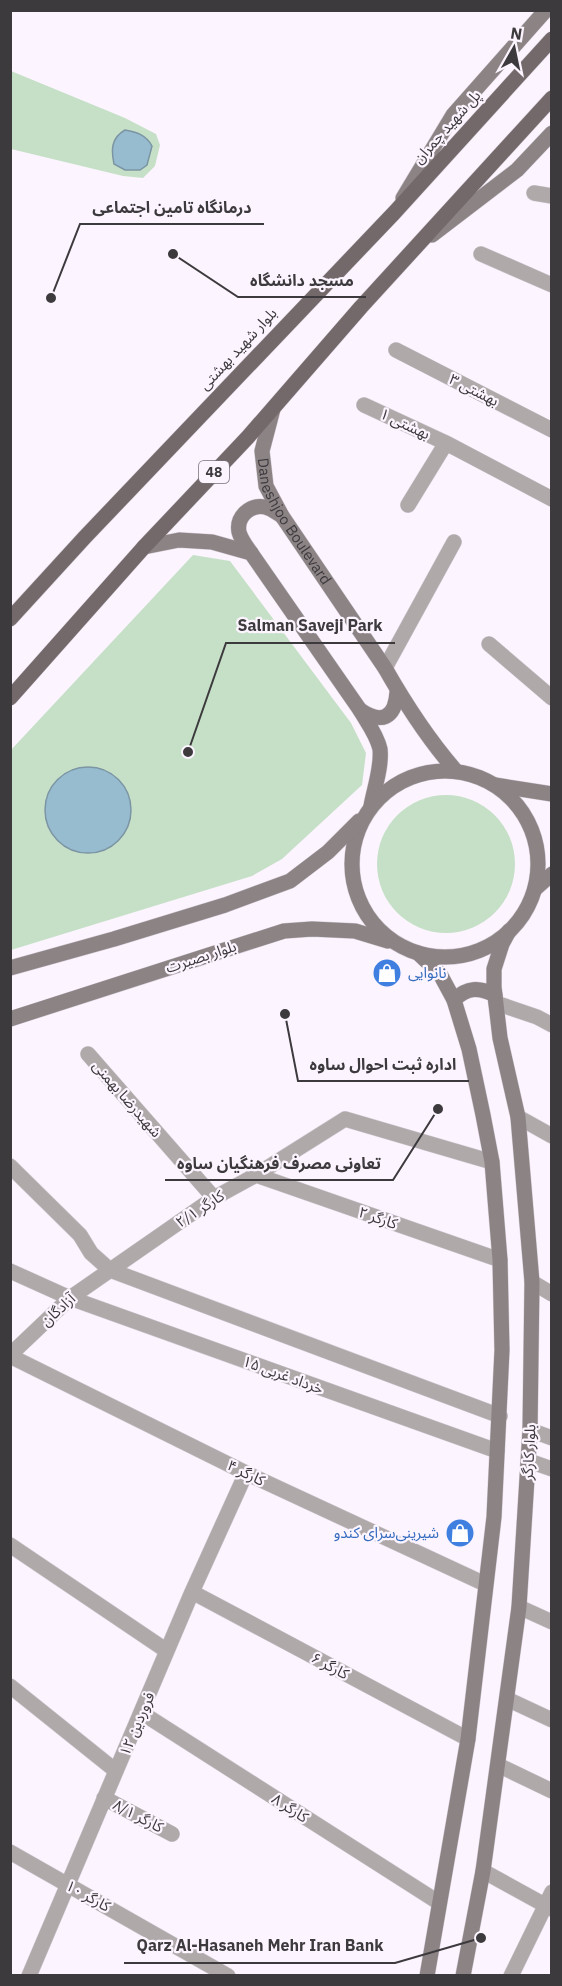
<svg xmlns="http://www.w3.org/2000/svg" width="562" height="1986" viewBox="0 0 562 1986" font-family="'IBM Plex Sans','Noto Sans Arabic',sans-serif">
  <rect width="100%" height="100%" fill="#fcf4fe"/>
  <path fill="#c6e0c8" d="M11,71l114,47 31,16 4,11 -5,21 -12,12 -20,-2 -112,-27z
    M193,555l37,6 121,162 15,30 -4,32 -80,74 -30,17 -241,74 -1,-199z
    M377 864a69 69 0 1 1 138 0a69 69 0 1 1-138 0Z"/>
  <path fill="#97bccf" stroke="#7c95a4" stroke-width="1.5" d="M125,130c12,2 21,5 27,16l-5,19 -7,5h-15l-11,-6c-3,-14 -3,-26 11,-34z
    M45 810a43 43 0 1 1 86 0a43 43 0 1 1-86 0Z"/>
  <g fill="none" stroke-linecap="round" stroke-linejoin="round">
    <g stroke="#d6cfd8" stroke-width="16">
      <path id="street" d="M534,193l18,3
        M481,254l71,31
        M396,350l156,80
        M364,405l82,38 106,56
        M408,505l38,-62
        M489,644l63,54
        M385,668l69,-126
        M496,1003l41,14 15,8
        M88,1054l126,144
        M518,1117l34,19
        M10,1166l70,69 11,18 19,17 390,146
        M256,1175l244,85
        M10,1271l60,27 427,153
        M532,1282l20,12
        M10,1355l60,-57 144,-100 42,-23 89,-56 147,43
        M10,1356l236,117 239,111
        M530,1430l22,8
        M529,1461l23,8
        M10,1545l157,106
        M192,1592l276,147
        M519,1607l33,15
        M10,1686l106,85
        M507,1699l45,21
        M142,1713l296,189
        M498,1765l54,26
        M104,1798l68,36
        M10,1852l218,124
        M483,1871l69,38
        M29,1976l163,-384 54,-119
        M511,1976l41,-84"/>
    </g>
    <g stroke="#d6cfd8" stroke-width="16">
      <g id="secondary">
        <path d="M403,198l50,-83 93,-105"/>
        <path d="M432,235l85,-65 35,-37"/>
        <path id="s1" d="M273,409l-11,42 4,35 16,30 103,152c21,37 43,71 71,103"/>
        <path d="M144,547l35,-7 33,2 39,11 109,157c7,12 17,25 20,39 2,18 -6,40 -9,57"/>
        <path d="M251,553c-4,-6 -10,-13 -12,-21 -3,-16 12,-28 26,-25 6,1 12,6 17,9"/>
        <path d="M360,710c21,14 35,9 37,-18"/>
        <circle cx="445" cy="864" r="93"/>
        <path d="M495,785l57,9"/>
        <path d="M535,889l17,-15"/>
        <path d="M418,953l22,21 14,26 15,49 14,66 9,47 8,98 2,90 -8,167 -26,222 -41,237"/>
        <path d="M10,968l104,-29 111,-34 65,-24 38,-29 31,-31"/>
        <path d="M454,1000c13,-13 25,-13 41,-5"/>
        <path d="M10,1019l274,-88 28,-2 43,2 33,10"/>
        <path d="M463,1976l20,-105 36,-264 11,-177 2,-148 -14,-165 -18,-79 -6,-51v-18l8,-25 7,-13"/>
      </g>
    </g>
    <g stroke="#d6cfd8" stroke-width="16">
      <path id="primary" d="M10,619l75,-82 309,-324 158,-174
        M10,698l134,-151 104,-110 113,-130 191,-209"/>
    </g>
    <use href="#street" stroke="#afa9aa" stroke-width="15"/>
    <use href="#secondary" stroke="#8c8385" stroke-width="15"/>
    <use href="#primary" stroke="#73696b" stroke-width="15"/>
  </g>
  <defs>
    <g id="shop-disc" transform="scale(1.5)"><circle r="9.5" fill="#3f7fe0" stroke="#fcf4fe"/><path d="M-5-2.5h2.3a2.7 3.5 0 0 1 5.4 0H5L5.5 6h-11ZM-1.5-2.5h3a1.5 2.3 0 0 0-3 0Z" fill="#fff"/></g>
  </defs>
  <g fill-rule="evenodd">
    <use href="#shop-disc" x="387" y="973"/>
    <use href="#shop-disc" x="460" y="1533"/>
  </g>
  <g text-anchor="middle" stroke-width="4.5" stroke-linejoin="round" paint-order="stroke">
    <rect fill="#fcf4fe" stroke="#767278" stroke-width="1.5" x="199" y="461" width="30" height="22" rx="4.5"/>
    <g font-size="14" font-weight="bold" fill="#3d3a3e">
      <text x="214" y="477">48</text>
    </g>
    <g font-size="15" fill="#3d3a3e" stroke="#fcf4fe">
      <text transform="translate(447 127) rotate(-48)" y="5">پل شهید چمران</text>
      <text transform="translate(238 349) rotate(-47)" y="5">بلوار شهید بهشتی</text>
      <text transform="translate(474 390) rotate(27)" y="5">بهشتی ۳</text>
      <text transform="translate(405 424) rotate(25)" y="5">بهشتی ۱</text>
      <text dy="5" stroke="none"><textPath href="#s1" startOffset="122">Daneshjoo Boulevard</textPath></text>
      <text transform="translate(201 957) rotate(-18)" y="5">بلوار بصیرت</text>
      <text transform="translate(127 1099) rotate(49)" y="5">شهیدرضا بهمنی</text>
      <text transform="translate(200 1209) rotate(-33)" y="5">کارگر ۲/۱</text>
      <text transform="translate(378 1218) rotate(19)" y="5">کارگر ۲</text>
      <text transform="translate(58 1310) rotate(-42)" y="5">آزادگان</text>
      <text transform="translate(283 1375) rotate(20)" y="5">۱۵ خرداد غربی</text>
      <text transform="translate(529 1452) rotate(-87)" y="5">بلوار کارگر</text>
      <text transform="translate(246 1473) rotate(26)" y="5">کارگر ۴</text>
      <text transform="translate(330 1666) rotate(28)" y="5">کارگر ۶</text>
      <text transform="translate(137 1724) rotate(-67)" y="5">۱۲ فروردین</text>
      <text transform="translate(290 1808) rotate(33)" y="5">کارگر ۸</text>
      <text transform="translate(138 1816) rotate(27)" y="5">کارگر ۸/۱</text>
      <text transform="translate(88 1896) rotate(29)" y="5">کارگر ۱۰</text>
    </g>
    <g font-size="15" fill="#366cbe" stroke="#fcf4fe" text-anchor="start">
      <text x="408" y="978">نانوایی</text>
      <text x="439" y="1538" text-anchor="end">شیرینی‌سرای کندو</text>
    </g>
  </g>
  <path fill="none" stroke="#3d3a3e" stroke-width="2" d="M51 298L80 224H264M173 254L238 297H366M188 752L226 643H395M285 1014L298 1081H469M438 1109L393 1180H165M481 1938L395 1963H124"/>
  <g fill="#3d3a3e" stroke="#fcf4fe" stroke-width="2">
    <circle cx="51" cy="298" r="6"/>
    <circle cx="173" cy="254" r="6"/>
    <circle cx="188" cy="752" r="6"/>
    <circle cx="285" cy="1014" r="6"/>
    <circle cx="438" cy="1109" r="6"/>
    <circle cx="481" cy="1938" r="6"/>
  </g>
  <g font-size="16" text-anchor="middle" font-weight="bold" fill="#3d3a3e" stroke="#fcf4fe" stroke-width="4.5" stroke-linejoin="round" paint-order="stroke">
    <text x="172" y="213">درمانگاه تامین اجتماعی</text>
    <text x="302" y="286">مسجد دانشگاه</text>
    <text x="310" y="631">Salman Saveji Park</text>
    <text x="383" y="1070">اداره ثبت احوال ساوه</text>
    <text x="279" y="1169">تعاونی مصرف فرهنگیان ساوه</text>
    <text x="260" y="1951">Qarz Al-Hasaneh Mehr Iran Bank</text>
  </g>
  <rect width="562" height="1986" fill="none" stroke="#3d3a3e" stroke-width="24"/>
  <g transform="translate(514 48) rotate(9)" stroke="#fcf4fe" stroke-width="4.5" paint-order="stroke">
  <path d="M0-4.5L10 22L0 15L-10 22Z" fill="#3d3a3e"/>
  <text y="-9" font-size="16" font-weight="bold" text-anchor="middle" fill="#3d3a3e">N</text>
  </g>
</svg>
